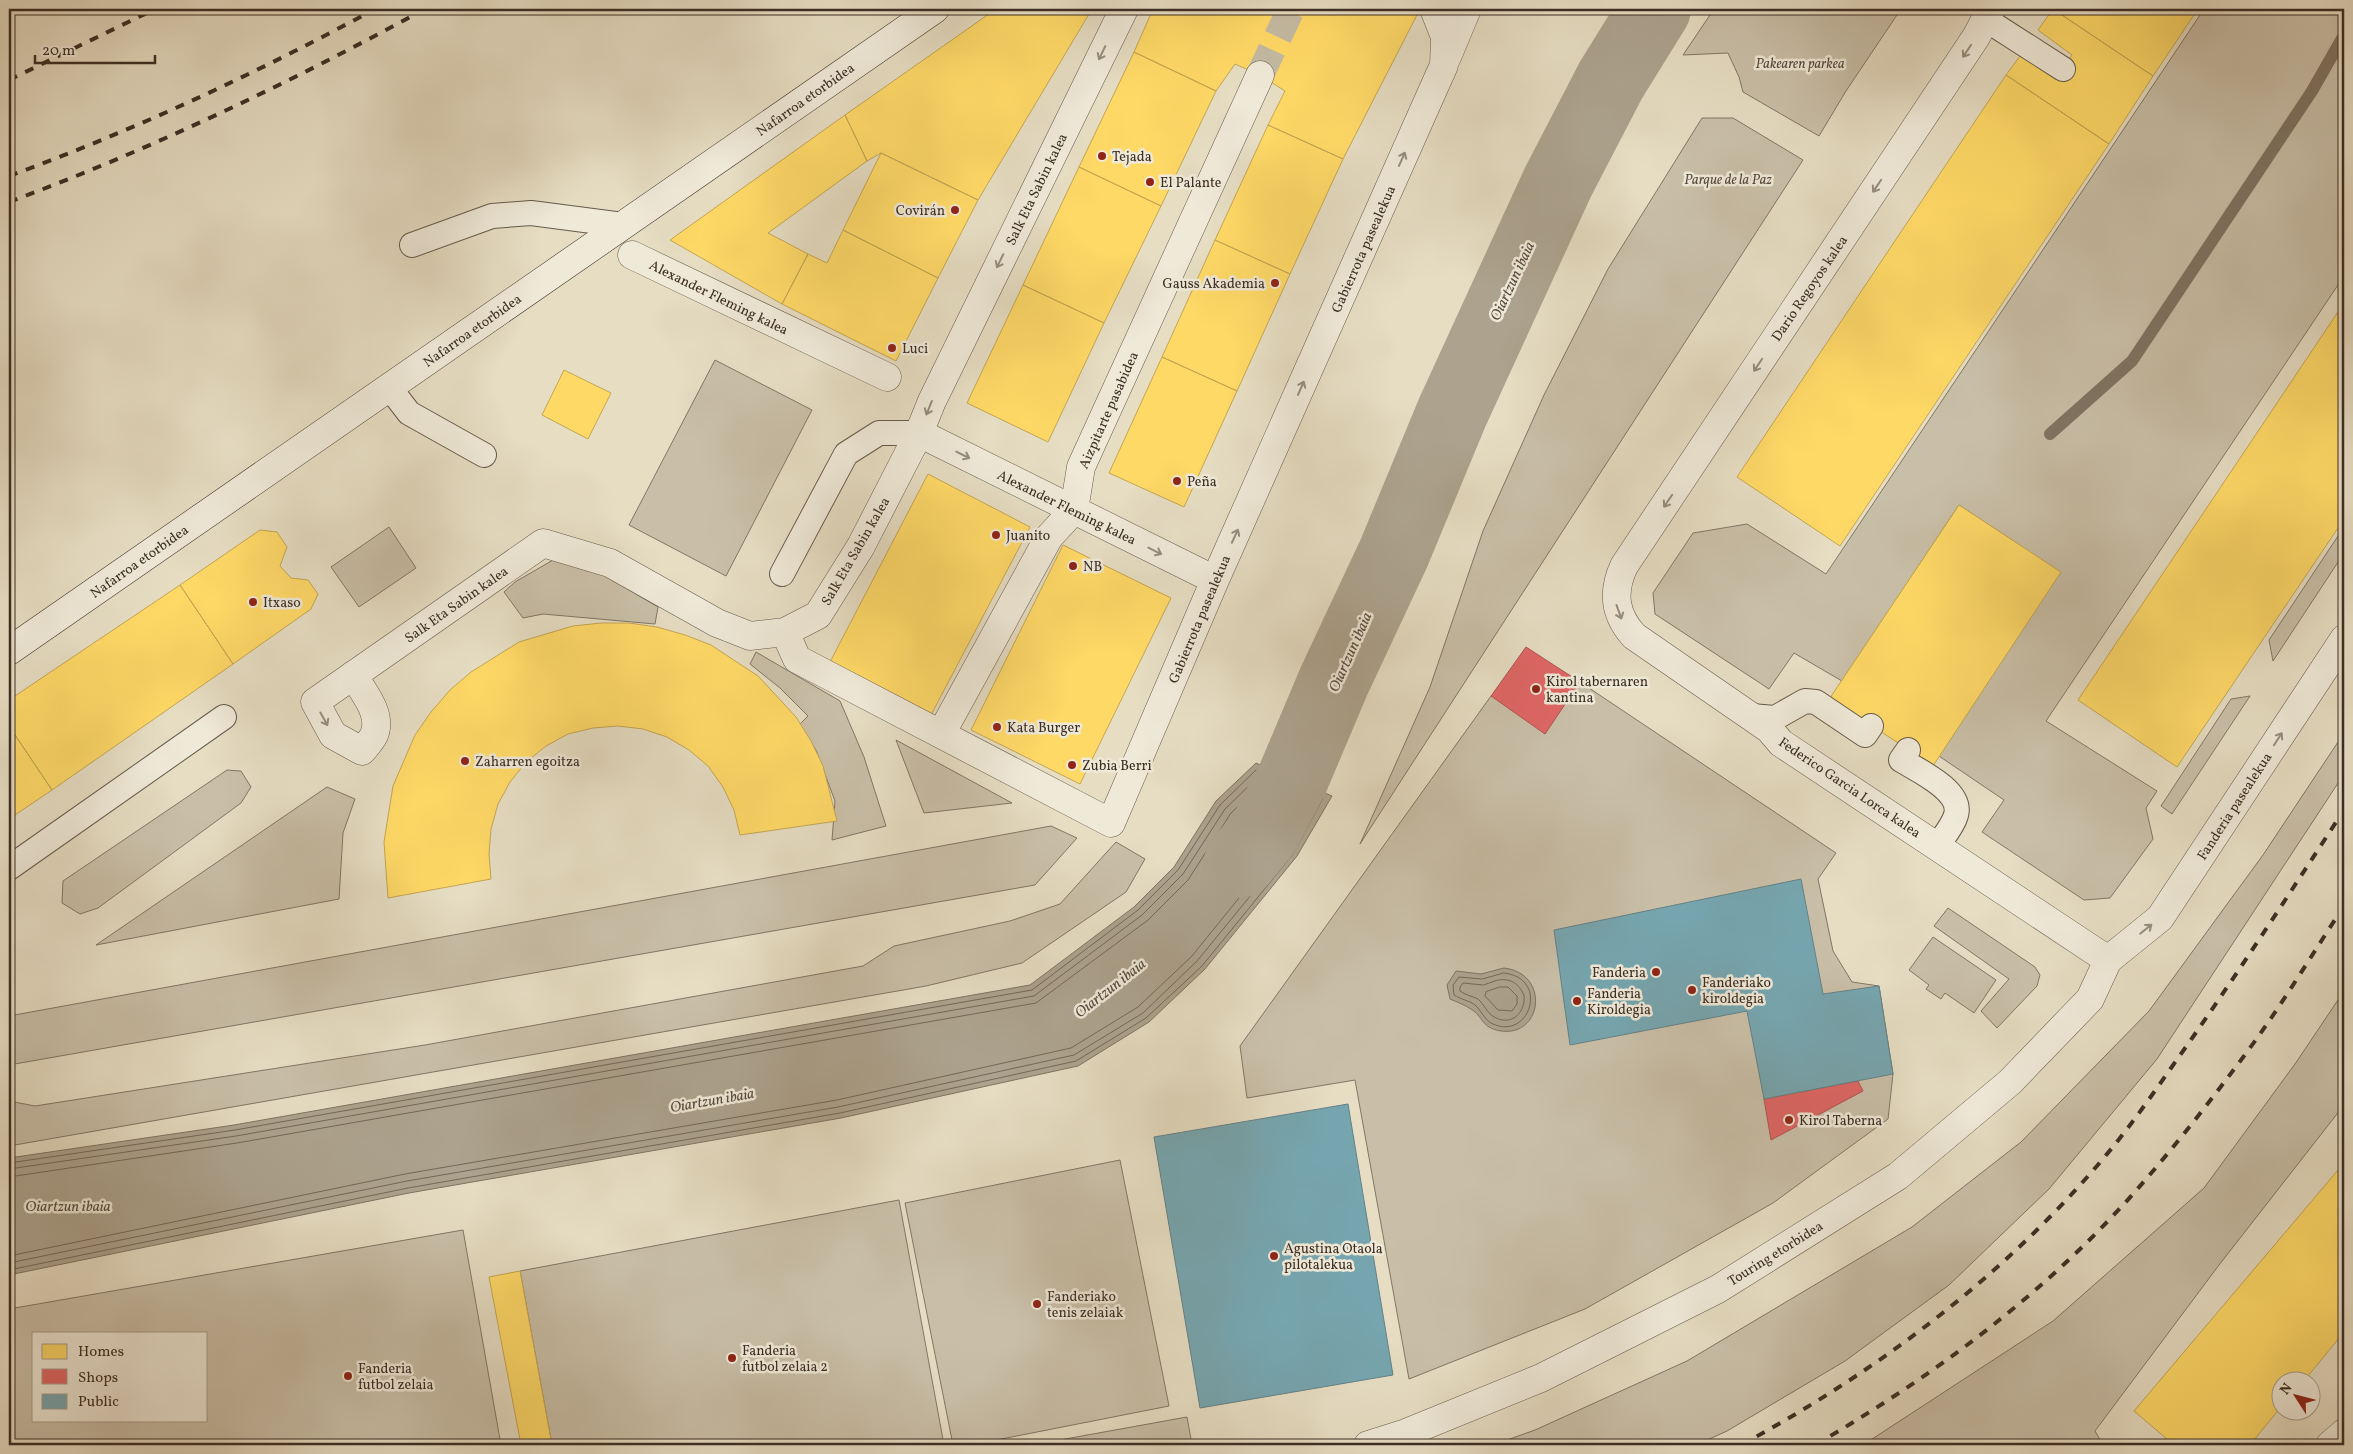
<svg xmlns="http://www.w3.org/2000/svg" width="2353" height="1454" viewBox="0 0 2353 1454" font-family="Vollkorn,serif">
  <rect width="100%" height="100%" fill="#e6ddc3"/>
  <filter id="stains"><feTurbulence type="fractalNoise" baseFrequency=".004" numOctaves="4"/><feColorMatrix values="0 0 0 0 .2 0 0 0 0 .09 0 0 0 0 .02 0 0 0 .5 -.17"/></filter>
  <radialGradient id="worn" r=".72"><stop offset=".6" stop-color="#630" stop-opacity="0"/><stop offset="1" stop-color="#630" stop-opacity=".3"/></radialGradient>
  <path fill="#c9bfa8" stroke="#827666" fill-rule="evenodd" d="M1714,9h187l-55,82 -27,45 -76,-44 -4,-15 -11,-24 -45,2z
    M2204,9h140v267l-298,445 111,70 -11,17 7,31 -43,59 -26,2 -102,-68 22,-32 -65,-44 121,-184 -101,-67 -117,176 -48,-28 -25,36 -114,-75 -2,-21 40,-60 54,-9 79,50z
    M1702,118h31l70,42 -443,684 70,-157 53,-156 61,-136 64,-126z
    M715,360l97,50 -86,166 -97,-51z
    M389,527l27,41 -57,39 -28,-40z
    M2344,527v26l-71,108 -4,-21z
    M553,560l47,13 58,34 -3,17 -112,-10 -20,4 -19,-26 11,-10z
    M756,652l84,49 24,56 22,69 -54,14 3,-39 -19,-51 -17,-25 9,-9 -28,-28 -30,-24z
    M1580,682l256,171 -18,26 15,72 19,31 27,4 14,88 -5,45 -115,84 -188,106 -176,70 -54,-299 -108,18 -7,-52 251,-350z
    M2250,696l-78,118 -11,-8 70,-107z
    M2344,733v41l-187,285 -108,130 -100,96 -104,76 -118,70 -31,14h-203l42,-15 152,-69 225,-134 109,-85 128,-131 114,-156z
    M896,740l116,63 -88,10z
    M227,770l14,1 10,16 -10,16 -143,105 -18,6 -18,-11 1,-22z
    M327,787l28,12 -12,34 -4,66 -243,46z
    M1051,826l26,12 -42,47 -1026,180v-49z
    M1116,842l29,17 -19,33 -104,71 -96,23 -917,160v-45l26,5 390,-61 438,-79 31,-20 116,-25 50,-17z
    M1948,908l87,59 5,8 -3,11 -40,42 -16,-17 28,-32 -75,-53z
    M1933,937l63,43 -22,33 -29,-20 -4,6 -15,-10 3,-4 -20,-15z
    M2344,991v114l-125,160 -124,166 8,14h-240l190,-124 151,-133 91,-124z
    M1120,1160l49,246 -198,39h-18l-48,-242z
    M899,1200l45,245h-392l-32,-174z
    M463,1230l38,215h-492v-136zM34,1333h172v87h-172z
    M1187,1417l5,28h-160z"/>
  <path fill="#aca28d" stroke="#7f7463" d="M1256,763l76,33 -35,60 -92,113 -56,53 -71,44 -237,52 -432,75 -400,82v-117l225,-33 796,-140 104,-78 40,-40 42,-66z
    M1504,968c46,5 39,69 -3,63 -20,-3 -18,-15 -30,-22 -6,-4 -14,-7 -21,-10l-3,-14 9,-14 25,3z"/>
  <path fill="#ffd966" stroke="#c4a652" d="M996,9h96l-114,191 -97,-47 -14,8 -22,-46z
    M1153,9h261l5,2 -76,148 -75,-34 17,-34 -25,-16 -25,-11 -19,27 -82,-39z
    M2053,9h145l-45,67z
    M2053,9l100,67 -44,68 -103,-69 14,-19 37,23 15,-24 -34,-25z
    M1134,52l82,39 -55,115 -82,-39z
    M2006,75l103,69 -269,402 -103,-69z
    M845,115l22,46 -99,72 40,21 -26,50 -112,-64z
    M1268,125l75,34 -53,115 -75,-34z
    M881,153l97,47 -40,78 -95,-48z
    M1079,167l82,39 -57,117 -81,-38z
    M843,230l95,48 -42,83 -114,-57 26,-50 19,9z
    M1215,240l75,34 -53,117 -75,-34z
    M1023,285l81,38 -56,119 -81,-39z
    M2344,303v216l-167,248 -99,-67z
    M1162,357l75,34 -53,116 -75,-34z
    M564,370l47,23 -23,46 -46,-24z
    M928,474l102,53 -99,188 -101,-53z
    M1959,505l102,67 -128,194 -103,-68z
    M260,530l17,2 10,15 -7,19 11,12 17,2 10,14 -7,15 -78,55 -53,-79z
    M1063,545l108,53 -91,186 -109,-54z
    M180,585l53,79 -181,126 -43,-64v-26z
    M601,623h28l28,4 28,8 26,10 47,31 38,41 15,24 12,25 14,55 -97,14 -6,-25 -11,-23 -15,-21 -19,-16 -22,-13 -24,-8 -25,-3 -25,2 -25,6 -22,12 -20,16 -16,20 -12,22 -7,25 -2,25 2,25 -103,19 -4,-56 9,-56 22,-51 16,-23 19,-22 21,-18 48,-30 54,-16z
    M9,726l43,64 -43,29z
    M2344,1163v169l-41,50h-23v26l-30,37h-76l-40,-34z
    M520,1271l32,174h-31l-32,-168z"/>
  <path fill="#e06666" stroke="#af5552" d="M1526,647l54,35 -35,52 -54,-38z
    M1858,1081l5,10 -92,49 -7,-41z"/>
  <path fill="#76a5af" stroke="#658186" d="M1801,879l22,115 56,-8 14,88 -129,25 -17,-88 -177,34 -16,-115z
    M1348,1104l45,271 -193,33 -46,-271z"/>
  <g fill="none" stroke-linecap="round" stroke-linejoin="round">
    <path stroke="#746859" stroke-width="1" d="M1504,973c47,5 25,70 -13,50 -7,-4 -10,-13 -16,-18 -5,-4 -15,-6 -21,-10l-1,-10 6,-8 23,2z
      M1498,980c13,-2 20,3 26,15 2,17 -12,32 -30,22 -7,-4 -10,-13 -16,-18 -6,-3 -13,-4 -18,-8v-4l3,-4 20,2z
      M1500,987h8l9,9v8l-5,7 -14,-1 -13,-14 1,-4z
      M9,1163l226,-33 797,-140 106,-80 40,-40 42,-65 36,-35 35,12 32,16 -30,56 -91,112 -56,52 -70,43 -236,52 -432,75 -399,82
      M9,1169l227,-33 798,-140 108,-81 41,-41 42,-65 33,-32 30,11 27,13 -27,49 -91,111 -54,52 -69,42 -236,52 -431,74 -398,82
      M9,1177l228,-34 799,-140 112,-83 40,-40 43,-67 28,-27 26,9 19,9 -23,42 -89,110 -54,51 -67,41 -234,52 -432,74 -396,82"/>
    <path stroke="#7f7463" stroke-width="12" d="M2050,434l82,-73 180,-270 32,-56"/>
    <path stroke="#aca28d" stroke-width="72" d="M1240,862l24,-29 29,-55 41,-97 60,-128 58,-140 106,-231 53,-102 44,-71"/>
    <path stroke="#c4baa3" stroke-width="28" stroke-dasharray="28 14" stroke-linecap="butt" d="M1260,75l31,-66"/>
    <g stroke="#665a4c" stroke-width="26">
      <path id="lane" d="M1985,19l78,50
        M412,245l80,-29 39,-3 92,12
        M389,387l20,26 75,42
        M782,574l64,-120 33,-21h40
        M1751,716l24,2 30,-17 11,1 49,33 6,-9
        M1908,750l-7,10c18,11 62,31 55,55 -3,11 -12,21 -19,31
        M9,868l215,-151"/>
    </g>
    <g stroke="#665a4c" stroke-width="29">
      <path id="street" d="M1991,9l-15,28 -352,529c-12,26 -10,48 10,70l135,93 12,14 327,217
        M1447,57l20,-48
        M632,255l255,122
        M919,433l296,147
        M785,632l12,27 314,164 104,-243 229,-515 1,-28 -11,-28
        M353,675c10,17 30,39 21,60 -3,6 -8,11 -12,16l-29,-16 -18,-33 228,-159 67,20 107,60 33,13 35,-4 33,-17 43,-69 58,-113 13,-32 192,-392
        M941,734l108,-197 25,-27 7,-43 179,-392
        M1368,1445l38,-12 135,-55 177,-89 180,-113 112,-94 80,-83 18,-39 52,-42 184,-279
        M2330,1445l14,-12"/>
    </g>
    <g stroke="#3c2e25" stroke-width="29">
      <path id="secondary" d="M9,651l926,-642"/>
    </g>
    <use href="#lane" stroke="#efe9d8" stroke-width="24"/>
    <use href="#street" stroke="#efe9d8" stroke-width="28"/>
    <use href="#secondary" stroke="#efe9d8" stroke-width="28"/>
    <path stroke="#3c2e25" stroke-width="4" stroke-dasharray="9 9" stroke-linecap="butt" d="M9,80l146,-71
      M9,176c126,-46 248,-103 366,-167
      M9,202c143,-53 282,-120 416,-193
      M1741,1445c139,-75 270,-174 371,-297 27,-33 51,-69 76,-104 54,-77 105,-156 156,-234
      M1815,1445c117,-68 227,-149 318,-251 39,-44 76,-91 111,-138 36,-48 67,-100 100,-150"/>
  </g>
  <defs><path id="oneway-shaft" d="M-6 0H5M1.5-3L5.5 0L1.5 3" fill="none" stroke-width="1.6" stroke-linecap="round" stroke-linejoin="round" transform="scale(1.25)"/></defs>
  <g stroke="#968c7e">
    <use href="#oneway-shaft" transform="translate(1967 51) rotate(124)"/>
    <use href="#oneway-shaft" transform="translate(1102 53) rotate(116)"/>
    <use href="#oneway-shaft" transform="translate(1402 159) rotate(-66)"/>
    <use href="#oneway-shaft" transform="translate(1877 186) rotate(124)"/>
    <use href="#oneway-shaft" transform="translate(1000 261) rotate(116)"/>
    <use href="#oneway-shaft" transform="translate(1758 365) rotate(124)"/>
    <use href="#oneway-shaft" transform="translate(1301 388) rotate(-66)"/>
    <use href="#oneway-shaft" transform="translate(929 408) rotate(112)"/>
    <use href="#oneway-shaft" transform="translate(963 455) rotate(26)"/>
    <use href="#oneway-shaft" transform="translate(1668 501) rotate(124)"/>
    <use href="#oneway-shaft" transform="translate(1235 536) rotate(-65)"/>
    <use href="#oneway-shaft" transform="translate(1155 551) rotate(27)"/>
    <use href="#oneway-shaft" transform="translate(1619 612) rotate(70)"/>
    <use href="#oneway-shaft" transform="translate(324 719) rotate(61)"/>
    <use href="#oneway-shaft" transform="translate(2278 739) rotate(-57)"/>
    <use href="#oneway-shaft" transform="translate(2146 929) rotate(-39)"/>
  </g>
  <g fill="#8f2418" stroke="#efe9d8" stroke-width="2">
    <circle cx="1102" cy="156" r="5"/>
    <circle cx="1150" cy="182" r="5"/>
    <circle cx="955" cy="210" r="5"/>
    <circle cx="1275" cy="283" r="5"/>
    <circle cx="892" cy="348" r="5"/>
    <circle cx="1177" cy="481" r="5"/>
    <circle cx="996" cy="535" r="5"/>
    <circle cx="1073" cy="566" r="5"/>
    <circle cx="253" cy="602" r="5"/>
    <circle cx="1536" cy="689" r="5"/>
    <circle cx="997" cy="727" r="5"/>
    <circle cx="465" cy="761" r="5"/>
    <circle cx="1072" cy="765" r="5"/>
    <circle cx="1656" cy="972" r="5"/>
    <circle cx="1692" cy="990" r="5"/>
    <circle cx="1577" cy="1001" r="5"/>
    <circle cx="1789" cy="1120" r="5"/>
    <circle cx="1274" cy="1256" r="5"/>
    <circle cx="1037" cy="1304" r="5"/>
    <circle cx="732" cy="1358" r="5"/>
    <circle cx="348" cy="1376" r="5"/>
  </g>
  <g text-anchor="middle" stroke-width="5" stroke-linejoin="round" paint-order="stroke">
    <g font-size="14" font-style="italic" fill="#584b3f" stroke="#efe9d8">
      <text x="1800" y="68">Pakearen parkea</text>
      <text x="1728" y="184">Parque de la Paz</text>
    </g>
    <g font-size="14" fill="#3c2e25" stroke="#efe9d8">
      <text transform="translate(805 99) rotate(-35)" y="5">Nafarroa etorbidea</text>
      <text transform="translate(1036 189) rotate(-64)" y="5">Salk Eta Sabin kalea</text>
      <text transform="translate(1363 249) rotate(-66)" y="5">Gabierrota pasealekua</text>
      <text transform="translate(1809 288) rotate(-56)" y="5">Dario Regoyos kalea</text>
      <text transform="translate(719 297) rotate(26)" y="5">Alexander Fleming kalea</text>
      <text transform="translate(472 330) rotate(-35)" y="5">Nafarroa etorbidea</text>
      <text transform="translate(1108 410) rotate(-66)" y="5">Aizpitarte pasabidea</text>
      <text transform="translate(1067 507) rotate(26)" y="5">Alexander Fleming kalea</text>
      <text transform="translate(855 551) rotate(-60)" y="5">Salk Eta Sabin kalea</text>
      <text transform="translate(139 561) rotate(-35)" y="5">Nafarroa etorbidea</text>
      <text transform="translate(456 604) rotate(-35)" y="5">Salk Eta Sabin kalea</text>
      <text transform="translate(1199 619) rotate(-67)" y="5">Gabierrota pasealekua</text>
      <text transform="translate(1850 787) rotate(34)" y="5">Federico Garcia Lorca kalea</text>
      <text transform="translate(2234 806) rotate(-57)" y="5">Fanderia pasealekua</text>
      <text transform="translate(1775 1253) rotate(-32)" y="5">Touring etorbidea</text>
    </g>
    <g font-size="14" fill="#3c2e25" stroke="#efe9d8" text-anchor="start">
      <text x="1112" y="161">Tejada</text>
      <text x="1160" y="187">El Palante</text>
      <text x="945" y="215" text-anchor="end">Covirán</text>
      <text x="1265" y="288" text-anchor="end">Gauss Akademia</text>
      <text x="902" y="353">Luci</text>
      <text x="1187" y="486">Peña</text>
      <text x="1006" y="540">Juanito</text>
      <text x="1083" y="571">NB</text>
      <text x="263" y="607">Itxaso</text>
      <text x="1546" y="686">Kirol tabernaren<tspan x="1546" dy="16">kantina</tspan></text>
      <text x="1007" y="732">Kata Burger</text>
      <text x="475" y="766">Zaharren egoitza</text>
      <text x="1082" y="770">Zubia Berri</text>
      <text x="1646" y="977" text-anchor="end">Fanderia</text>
      <text x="1702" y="987">Fanderiako<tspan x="1702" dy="16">kiroldegia</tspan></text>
      <text x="1587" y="998">Fanderia<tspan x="1587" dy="16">Kiroldegia</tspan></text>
      <text x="1799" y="1125">Kirol Taberna</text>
      <text x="1284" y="1253">Agustina Otaola<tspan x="1284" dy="16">pilotalekua</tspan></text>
      <text x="1047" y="1301">Fanderiako<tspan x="1047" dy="16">tenis zelaiak</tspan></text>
      <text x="742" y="1355">Fanderia<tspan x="742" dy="16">futbol zelaia 2</tspan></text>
      <text x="358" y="1373">Fanderia<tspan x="358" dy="16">futbol zelaia</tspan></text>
    </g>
    <g font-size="15" font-style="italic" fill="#584b3f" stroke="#efe9d8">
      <text transform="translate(1512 281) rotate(-65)" y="5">Oiartzun ibaia</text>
      <text transform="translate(1350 652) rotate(-66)" y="5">Oiartzun ibaia</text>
      <text transform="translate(1110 988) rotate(-38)" y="5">Oiartzun ibaia</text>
      <text transform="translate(712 1100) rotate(-10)" y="5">Oiartzun ibaia</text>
      <text x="68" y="1211">Oiartzun ibaia</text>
    </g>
  </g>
  <rect width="2353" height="1454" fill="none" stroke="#e6ddc3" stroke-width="30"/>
  <rect x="10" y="10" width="2333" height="1434" fill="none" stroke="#3c2e25" stroke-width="2.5"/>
  <rect x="15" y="15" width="2323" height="1424" fill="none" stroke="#3c2e25"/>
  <rect x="32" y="1332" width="175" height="90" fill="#efe9d8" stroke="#a79e90"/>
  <rect x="42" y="1344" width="25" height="15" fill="#ffd966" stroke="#a79e90"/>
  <text x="78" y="1356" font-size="15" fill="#3c2e25">Homes</text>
  <rect x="42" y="1369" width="25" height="15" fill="#e06666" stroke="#a79e90"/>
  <text x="78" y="1382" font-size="15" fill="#3c2e25">Shops</text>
  <rect x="42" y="1394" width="25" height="15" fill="#76a5af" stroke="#a79e90"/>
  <text x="78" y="1406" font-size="15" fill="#3c2e25">Public</text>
  <g transform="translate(2296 1396) rotate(306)"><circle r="24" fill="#efe9d8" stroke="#a79e90"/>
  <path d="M0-4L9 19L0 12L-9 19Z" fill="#8f2418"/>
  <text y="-8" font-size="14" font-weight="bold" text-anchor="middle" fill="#3c2e25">N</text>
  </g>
  <path d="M35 55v8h120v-8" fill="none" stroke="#3c2e25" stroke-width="2.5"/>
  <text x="42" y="55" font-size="15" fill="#3c2e25" stroke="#efe9d8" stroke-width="4" paint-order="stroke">20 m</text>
  <rect width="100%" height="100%" filter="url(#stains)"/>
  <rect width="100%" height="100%" fill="url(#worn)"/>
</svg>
